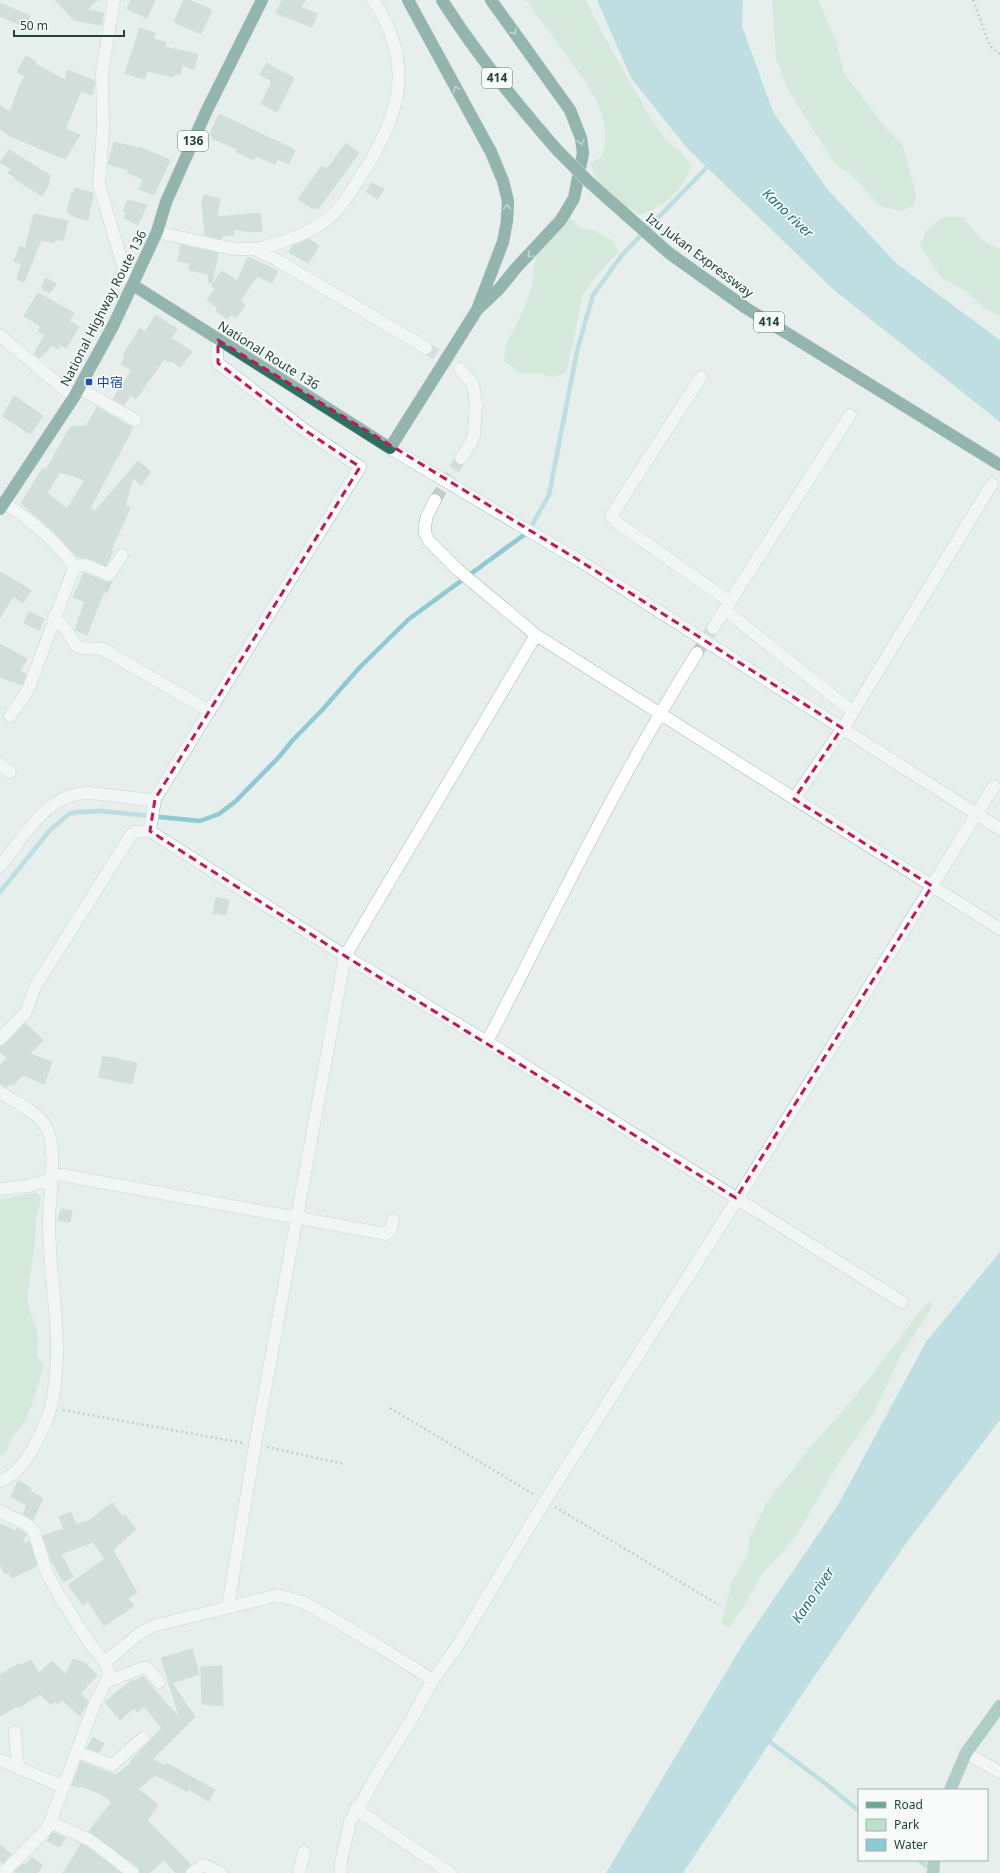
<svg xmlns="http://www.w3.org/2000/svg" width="1000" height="1873" viewBox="0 0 1000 1873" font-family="'Noto Sans','Noto Sans JP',sans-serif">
  <rect width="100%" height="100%" fill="#e6efeb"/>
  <path fill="#bfe0c8" d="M526,0h60l13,27 49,87 18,26 14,11 11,14c-6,25 -28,42 -51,50 -25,-16 -40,-23 -50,-52l11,-5c15,-39 -13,-73 -35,-103 -13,-18 -26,-37 -40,-55z
    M772,0h46l18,42 8,31 43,57 15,14 14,50 -3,12 -13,5 -20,-5 -28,-31 -16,-10 -49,-77 -11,-31z
    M561,209l19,19 15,3 18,10 6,11 -16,16 -21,27 -5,28 -11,51 -15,3 -11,-4h-20l-16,-13 2,-15 16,-31 9,-25 8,-51 10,-16z
    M943,217h20l19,23 18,9v67l-15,-7 -18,-17 -26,-15 -21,-32 7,-15z
    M30,1193h8l3,8 -5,17 -1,23 -8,60 11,33 -1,21 6,11 -8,30 -9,23 -16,22 -3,10 -7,5v-256z
    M933,1301l-4,11 -28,43 -27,57 -36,52 -42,72 -35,39 -17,31 -15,21 -8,-3 11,-43 16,-26 1,-15 18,-38 39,-49 52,-60 67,-88z"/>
  <path fill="#8ec9d4" d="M597,0h146l-1,26 31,86 55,78 69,74 103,76v82l-166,-132 -147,-142 -56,-70z
    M1000,1252v168l-93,122 -96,139 -128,192h-77l135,-226 97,-142 88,-163z"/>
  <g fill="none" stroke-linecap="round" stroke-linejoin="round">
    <path stroke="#8ec9d4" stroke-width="4.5" d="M0,892l50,-62 19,-16 9,-2 23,-1 99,10 19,-7 17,-13 43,-44 13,-16 31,-32 37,-42 49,-48 119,-87 21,-37 28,-144 16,-56 29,-40 89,-92
      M766,1739l60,45 33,27
      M919,1860l12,10"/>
  </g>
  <path fill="#bbcac4" stroke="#b8c9c2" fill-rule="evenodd" d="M55,0h42l-10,10 17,3 -3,12 -27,-5z
    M131,0h24l-8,18 -20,-9z
    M184,0h5l23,10 -11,24 -27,-12z
    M282,0h24l-6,7 17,7 -5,13 -36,-14z
    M0,3l30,13 -5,11 -25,-11z
    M140,28l15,5 -2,6 13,3 -1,5 33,7 -4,15 -12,-4 -2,10 -5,-1 -1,3 -27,-6 -3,8 -19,-6z
    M26,56l10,6 -1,2 30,16 3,-10 27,11 -3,14 -11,-4 -16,38 15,6 -15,24 -55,-23 -10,-7v-24l10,7 10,-27 5,-9 -8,-4z
    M266,63l28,15 -17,34 -16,-8 11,-23 -12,-6z
    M219,114l76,36 -6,14 -11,-5 -3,5 -19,-8 -2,4 -18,-8 1,-3 -23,-10 -4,-5z
    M114,142l24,6 1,-1 31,13 -16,35 -15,-6 4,-10 -15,-6 1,-3 -21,-6z
    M346,143l13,10 -41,56 -3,-2 -2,2 -15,-10 24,-33 5,3z
    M9,150l42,26 -3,6 1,2 -7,12 -27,-17 1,-1 -8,-5 3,-4 -11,-7z
    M372,183l12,6 -6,10 -12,-7z
    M75,188l18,5 -5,27 -11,-2 -10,-6 5,-20 2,1z
    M204,195l16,4 -3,18 43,-4 2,18 -12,1 -17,-3 1,6 -12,1 -1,3 -16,-4 -3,-32z
    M128,200l19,5 -9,20 -14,-7 3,-6 -4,-1z
    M34,214l34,7 -5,20 -8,-2 -1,4 -13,-3 -17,42 -7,-3 4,-15 -7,-3 6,-15 5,2z
    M309,239l10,7 -11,17 -19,-11 3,-6z
    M181,245l37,8 -6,30h-3l-1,-9 -19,-4 1,-7 -12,-2z
    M248,257l30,14 -6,12 -15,-7 -17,25 5,4 -9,13 -5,-4 -4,5 -11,-8 2,-3 -11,-8 9,-12 -5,-2 11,-15 15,10z
    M46,278l10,6 -6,9 -9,-5z
    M38,293l36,20 -5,8 10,6 -13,21 -6,-3 -2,4 -5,-4 -14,13 -5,-4 11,-19 -7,-4 3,-5 -17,-10z
    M156,315l21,14 -6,9 21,14 -12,15 -10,-7 -1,2 -5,-3 -28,40 -5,-4 -7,10 -11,-6 19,-29 -11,-6 4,-7 -2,-2 17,-27 5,4z
    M14,396l29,20 -13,18 -27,-18z
    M97,407l36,21 -43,80 5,3 43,-50 13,11 -10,13 -8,-7 -8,27 5,3 -19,42 2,1 -7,15 -17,-8 -12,-1 -22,-24 -34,-30 22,-35 3,2 24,-43 16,-1zM60,472l25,8 -18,29 -20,-16z
    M0,572l31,18 -8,13 -10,-7 -13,22z
    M84,573l22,9h6l-5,11 -3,-2 -17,44 -12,-5 10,-28 -12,-5z
    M29,612l15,7 -5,11 -15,-7z
    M0,644l27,15 -7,12 6,3 -4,11 -22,-8z
    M216,898l13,2 -3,15 -13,-2z
    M25,1023l18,17 -13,14 22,8 -8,22 -21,-9 -10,10 -3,-1 -3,3 -7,-4v-18l7,-7 -7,-6v-6l5,-2z
    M103,1056l34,7 -5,21 -33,-7z
    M61,1209l11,2 -2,11 -12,-2z
    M18,1481l13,7 -1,3 13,7 -10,22 -10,-6 4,-9 -16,-8z
    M112,1503l11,14 2,-2 11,14 -23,21 24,43 -9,5 6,8 -30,20 -16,-25 -5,4 -15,-20 37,-26 -12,-17 -32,12 12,23 -10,5 -12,-22 -8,-24 21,-7 -5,-12 12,-5 5,13 14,-5z
    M0,1524l16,7 1,-3 9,6 -4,10 7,-3 8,25 -25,12 -3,-6 -4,2 -5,-9z
    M192,1649l7,25 -27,9 23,34 -42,42 12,7 1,-3 49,27 -7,11 -19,-12 -1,3 -33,-17 -17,14 20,16 -11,15 44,45 -6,4v4h-9l-12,-13 -15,13h-9l-2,-6 -49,-36 23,-29 -13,-9 -19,-7 -1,2 -7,-3 9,-23 35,13 15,-12 -1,-1 32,-34 -18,-22 -7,6 -3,-4 -14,12 -15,-18 27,-22 3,1 8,-5 37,43 -19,-61z
    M73,1659l12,4 12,12 -17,19 8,7 -8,15 -18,-16 -4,4 -3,-3 -4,4 -11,-11 -22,14 -1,-2 -17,10v-41l18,-11 4,1 9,-5 8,13 13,-12 14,14z
    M222,1666l1,40 -21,-2 -1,-37z
    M93,1737l11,7 -5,8 -12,-4z
    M53,1832l13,6 -7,9 -12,-6z
    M81,1844l5,2 35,27h-58z
    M0,1845l11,9 -8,9 -3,-2z
    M32,1857l11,9 -6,7 -23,-1 9,-8 2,1z"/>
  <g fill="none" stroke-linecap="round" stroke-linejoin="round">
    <path stroke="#bfccc8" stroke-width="12" stroke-dasharray="12 6" stroke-linecap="butt" d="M426,348l34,21
      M435,500l26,-42
      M697,653l16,-25"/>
    <g stroke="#a8b8b2" stroke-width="13">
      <path id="minor" d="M114,0l-12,72 1,56 -4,57 23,77 11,23
        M157,232l62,14 17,3h19l22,11 149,88
        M255,249c23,-5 47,-12 67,-26 17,-10 26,-28 37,-44 40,-61 58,-113 14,-179
        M0,336l74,61
        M218,340l-1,16 1,7 88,68 54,36 -205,332 -5,32 195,125 142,86 415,260
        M460,369l13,15 3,21 -2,29 -3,9 -10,15
        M701,377l-90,139 8,8 111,78
        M79,388l56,32
        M390,448l190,113 420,268
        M435,500l-8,16 -2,9v8l4,8 29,29 78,65 464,294
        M4,503c25,16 51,37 69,62v5l-45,120 -18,26
        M73,566l13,-1 23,10 13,-20
        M725,610l128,102
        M54,616l12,14 10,15 4,3 23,1 106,62
        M713,628l137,-213
        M0,764l10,8
        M794,799l53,-77 145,-238
        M0,866c24,-28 46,-73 88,-73 22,1 44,6 66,7
        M0,1039l26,-27 9,-25 96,-152 4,-3 15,-1
        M487,1042c68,-131 131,-264 210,-389
        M0,1092c15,10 36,19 46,35 13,22 2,73 3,99 1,40 7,79 8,119 0,20 -1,41 -6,61 -6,23 -27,68 -51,75
        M51,1173l335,61 5,-4 2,-10
        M0,1189l28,-3 23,-7
        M0,1511l26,13 8,7 12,40 13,24 29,46 17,21 4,11 -3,9 -11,21 -45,119 -4,8 -43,43
        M228,1606l27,-161 90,-489 191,-321
        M105,1662l35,-29 13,-7 125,-31 27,8 72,42 56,35
        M106,1682l36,-14h5l12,14
        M15,1732l2,26 2,11
        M77,1752l35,13 31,-27
        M966,1753l34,19
        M0,1760l64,27
        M356,1809l94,64
        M50,1822l40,18 43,33
        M192,1873l12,-8 17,8
        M299,1873l5,-21
        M340,1873l1,-11 9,-40 31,-54 27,-43 25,-45 25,-35 87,-144 176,-276 273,-439"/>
    </g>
    <g stroke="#c2cac8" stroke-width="13">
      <path id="major" d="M950,1790l16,-37 34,-47
        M933,1873l1,-13"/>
    </g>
    <g stroke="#c2cac8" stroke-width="13">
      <path id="highway" d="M442,0c34,54 74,103 116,151
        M133,285l257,163 87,-138 26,-68 4,-21 1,-20 -5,-20 -12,-29 -83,-152
        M479,308l20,-19 18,-22 44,-47 13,-22 9,-45 -2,-15 -11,-28 -79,-110
        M0,509l74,-112 39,-71 44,-94 9,-30 40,-90 56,-112"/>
    </g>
    <path stroke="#86b3a5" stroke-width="2.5" stroke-dasharray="2 3" stroke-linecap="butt" d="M973,0l17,46 10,8
      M390,1408l145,87
      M63,1410l180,33
      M267,1447l77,17
      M555,1507l164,98"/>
    <use href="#minor" stroke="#fff" stroke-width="12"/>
    <use href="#major" stroke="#6aa596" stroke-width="12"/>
    <use href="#highway" stroke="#2f6f62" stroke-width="12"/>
    <g stroke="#c2cac8" stroke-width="13" stroke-linecap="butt">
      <path id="highway-bridge" d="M558,151l30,30 81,72 77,55 254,157"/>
    </g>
    <use href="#highway-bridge" stroke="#2f6f62" stroke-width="12"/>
  </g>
  <defs><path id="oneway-chevron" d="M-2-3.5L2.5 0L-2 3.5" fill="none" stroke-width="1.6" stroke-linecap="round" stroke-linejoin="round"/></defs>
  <g stroke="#93b5ae">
    <use href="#oneway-chevron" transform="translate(514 32) rotate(55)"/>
    <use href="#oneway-chevron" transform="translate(456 89) rotate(-118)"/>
    <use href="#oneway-chevron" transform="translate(581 142) rotate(78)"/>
    <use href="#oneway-chevron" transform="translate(507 207) rotate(-89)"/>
    <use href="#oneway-chevron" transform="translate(530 255) rotate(135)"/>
  </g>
  <path d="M0 0H1000V1873H0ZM218,340l362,221 262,167 -48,71 138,87 -196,312 -391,-242 -195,-125 5,-32 205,-332 -54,-36 -88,-68z" fill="#e6efeb" fill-opacity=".55" fill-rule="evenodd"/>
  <path fill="none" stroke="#c2185b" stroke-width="3" stroke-dasharray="8 5" stroke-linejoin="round" d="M218,340l362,221 262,167 -48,71 138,87 -196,312 -391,-242 -195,-125 5,-32 205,-332 -54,-36 -88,-68z"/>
  <rect fill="#1a4fb4" stroke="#f7fbf9" stroke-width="1.5" x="85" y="378" width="8" height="8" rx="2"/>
  <g text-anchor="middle" stroke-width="3.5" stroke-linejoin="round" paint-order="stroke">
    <g fill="#f7fbf9" stroke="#637a73" stroke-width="1">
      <rect x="482" y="68" width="30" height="20" rx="3"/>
      <rect x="178" y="131" width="30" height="20" rx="3"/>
      <rect x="754" y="312" width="30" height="20" rx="3"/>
    </g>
    <g font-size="12" font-weight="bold" fill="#24423a">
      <text x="497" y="82">414</text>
      <text x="193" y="145">136</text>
      <text x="769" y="326">414</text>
    </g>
    <g font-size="13" fill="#24423a" stroke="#f7fbf9">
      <text transform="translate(700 255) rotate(37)" y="5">Izu Jukan Expressway</text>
      <text transform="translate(103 308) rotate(-63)" y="5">National Highway Route 136</text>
      <text transform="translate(269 355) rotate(32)" y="5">National Route 136</text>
    </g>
    <g font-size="13" fill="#164399" stroke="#f7fbf9" text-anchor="start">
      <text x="97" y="387">中宿</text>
    </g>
    <g font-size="14" font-style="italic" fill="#1c6f80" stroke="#f7fbf9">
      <text transform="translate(788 213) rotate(44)" y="5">Kano river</text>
      <text transform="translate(813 1595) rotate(-56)" y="5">Kano river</text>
    </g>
  </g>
  <rect x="858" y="1789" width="130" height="72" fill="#f7fbf9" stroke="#a3b1ad"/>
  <rect x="866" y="1802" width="20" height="6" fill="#6aa596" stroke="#a3b1ad"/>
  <text x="894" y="1809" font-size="12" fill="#24423a">Road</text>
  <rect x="866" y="1819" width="20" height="12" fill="#bfe0c8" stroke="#a3b1ad"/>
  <text x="894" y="1829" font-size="12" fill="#24423a">Park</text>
  <rect x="866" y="1839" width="20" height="12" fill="#8ec9d4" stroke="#a3b1ad"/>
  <text x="894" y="1849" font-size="12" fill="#24423a">Water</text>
  <path d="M14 30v6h110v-6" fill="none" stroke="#24423a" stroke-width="2"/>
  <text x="20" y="30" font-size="12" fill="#24423a" stroke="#f7fbf9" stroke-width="3" paint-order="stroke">50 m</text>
</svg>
